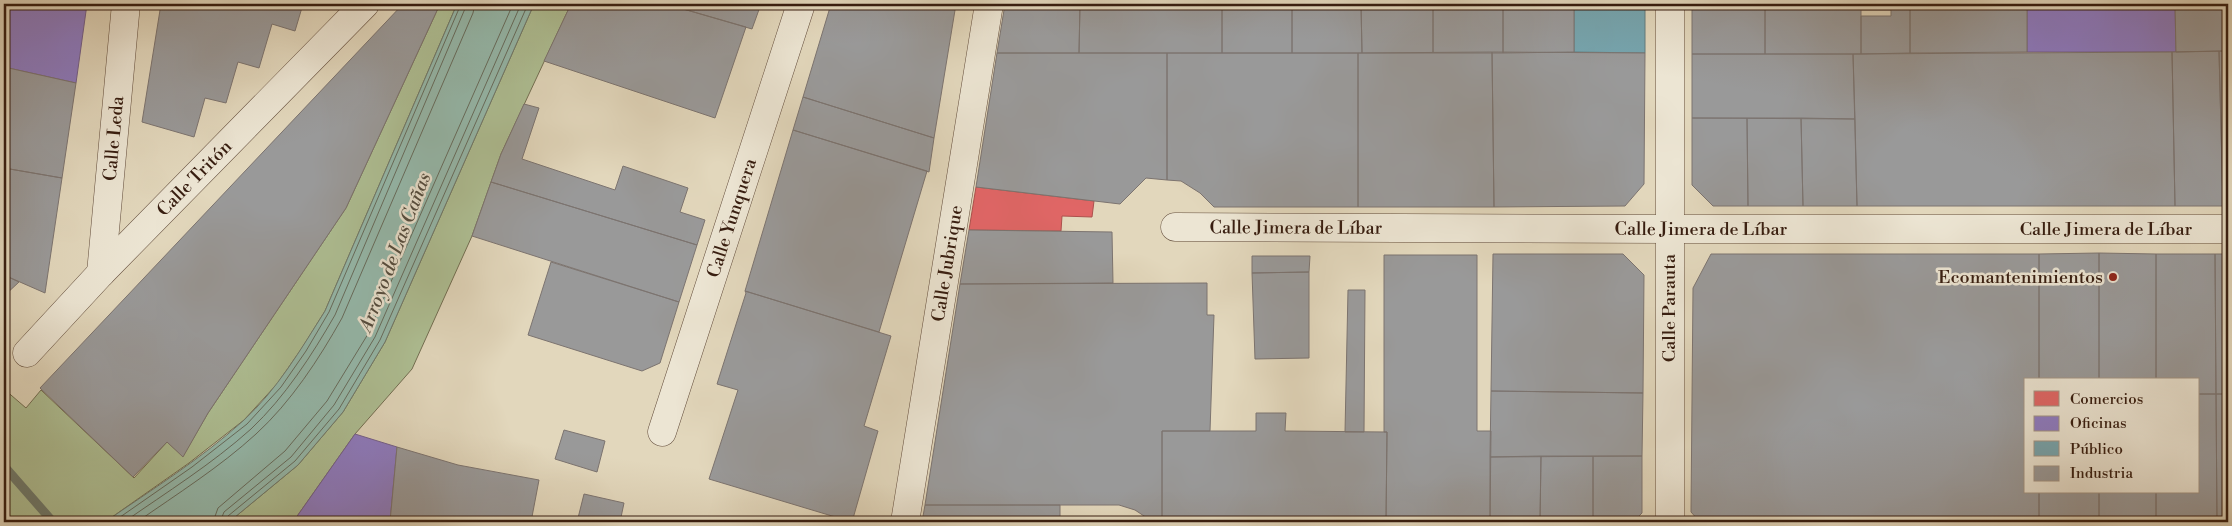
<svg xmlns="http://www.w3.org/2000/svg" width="2232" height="526" viewBox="0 0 2232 526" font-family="'Libre Bodoni',serif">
  <rect width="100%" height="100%" fill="#e2d7bc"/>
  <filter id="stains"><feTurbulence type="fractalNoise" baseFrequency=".004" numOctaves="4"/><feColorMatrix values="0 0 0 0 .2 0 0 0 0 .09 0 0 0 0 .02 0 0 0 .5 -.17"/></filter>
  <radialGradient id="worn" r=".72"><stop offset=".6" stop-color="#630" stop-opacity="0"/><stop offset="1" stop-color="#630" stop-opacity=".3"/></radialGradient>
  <path fill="#aebf94" stroke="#726e52" d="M440,4h17l-132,307 -23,37 -25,36 -33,36 -55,43 -84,59h-101v-133l22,19 15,-18 93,88 33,-36 16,14 25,-43 138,-205z
    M534,4h37l-70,150 -29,82 -60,133 -57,65 -62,88h-64l69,-57 45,-53 42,-70z"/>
  <path fill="#95baad" stroke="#6f7b6e" d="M457,4h77l-149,338 -42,70 -45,53 -69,57h-124c46,-32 96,-63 138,-101 34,-31 58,-72 82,-110z"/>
  <path fill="#e06666" stroke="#ad504c" d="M976,187l118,14 -2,16 -30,-1 -1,15 -92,-1z"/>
  <path fill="#8e7cc3" stroke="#74608d" d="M4,4h83l-11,79 -72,-16z
    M2027,4h148l1,48h-149z
    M355,434l42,13 -7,75h-97z"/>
  <path fill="#76a5af" stroke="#637c7f" d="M1574,4h71v49l-71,-1z"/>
  <path fill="#999" stroke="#7c7470" d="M161,4h142l-8,27 -23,-7 -13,44 -21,-6 -12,41 -21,-5 -11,39 -52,-15z
    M403,4h37l-94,204 -138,205 -25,44 -16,-15 -34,35 -93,-89z
    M571,4h95l80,23 -31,91 -171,-57z
    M666,4h95l-9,25z
    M831,4h125l-22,134 -131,-41z
    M1005,4h75l-1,49h-82z
    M1080,4h142v49h-143z
    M1222,4h70v49h-70z
    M1292,4h69l1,49h-70z
    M1361,4h72v49h-71z
    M1433,4h70v49h-70z
    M1503,4h71v48l-71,1z
    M1692,4h73v50h-73z
    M1765,4h96v50h-96z
    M1861,4h49v49l-49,1v-38h30v-6h-30z
    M1910,4h117v48l-117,1z
    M2175,4h53v47l-52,1z
    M2219,51h9v155h-5z
    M2219,51l4,155h-48l-3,-154z
    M1492,52l2,155h-136v-154z
    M1492,52l153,1 -1,131 -19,22 -131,1z
    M2172,52l3,154h-318l-4,-152z
    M997,53h170v127l-21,-2 -26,26 -144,-17z
    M1167,53h191v154h-144l-14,-14 -19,-12 -14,-1z
    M1692,54h161l2,65 -163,-1z
    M4,67l72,16 -14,95 -58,-10z
    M803,97l131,41 -5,34 -136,-42z
    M524,104l15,4 -17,51 93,31 8,-24 65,22 -8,24 25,8 -8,25 -206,-63 10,-28z
    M1692,118h55l1,88h-35l-21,-21z
    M1747,118h54l2,88h-55z
    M1801,118l54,1 2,87h-54z
    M793,130l134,41 -48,161 -134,-41z
    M4,168l58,10 -17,115 -41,-18z
    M491,182l206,63 -18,57 -207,-66z
    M969,230l143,2 1,51 -153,1z
    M2099,253l57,1v126h-57z
    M2099,253v127h-60v-126z
    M1493,254h130l21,21 -1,118 -152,-2z
    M1711,254h328v126h-13v112h13v30h-339l-9,-10 2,-224z
    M2156,254h59l1,140h-18v-14h-42z
    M2215,254h13v140h-12z
    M1384,255h93v176h14l-1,91h-104l1,-90h-3z
    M1252,256h58l-1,16 -57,1z
    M551,262l128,40 -19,61 -18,8 -114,-36z
    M1309,272v86l-54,1 -3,-86z
    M4,275l15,7 -15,14z
    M1207,283v32h7l-4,116h-48v91h-9l-18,-12 -16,-5h-194l35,-221z
    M1348,290h17l-1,142h-19z
    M745,291l146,45 -27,90 14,5 -26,91 -143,-43 29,-89 -21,-6 29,-91z
    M1491,391l152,2 -1,63 -152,1z
    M2198,394h18l1,128h-61v-30h42z
    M2216,394h12v128h-11z
    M1256,413h30l-1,18 102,1 -1,90h-224v-91h94z
    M564,430l41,11 -8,31 -42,-13z
    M397,447l61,18 81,15 -8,42h-141z
    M1541,456h52v66h-53z
    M1541,456l-1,66h-50v-65z
    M1593,456h49v57l-9,9h-40z
    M2039,492h60v30h-60z
    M2099,492h57v30h-57z
    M584,494l40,9 -4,19h-43z
    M925,505h135v17h-138z"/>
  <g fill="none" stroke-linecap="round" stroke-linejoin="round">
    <path stroke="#666c5e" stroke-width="1" d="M113,522l79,-55 55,-43 34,-37 25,-36 23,-39 132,-308
      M124,522c43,-30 88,-58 127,-93 34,-32 61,-74 84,-114l132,-311
      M137,522c40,-28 83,-55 119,-88 35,-32 63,-75 86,-116l131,-305 2,-9
      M213,522l5,-14 67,-57 42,-50 41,-67 145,-330
      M220,522l4,-10 67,-55 43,-52 41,-68 146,-333
      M227,522l1,-6 67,-55 44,-52 41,-69 148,-336"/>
    <path stroke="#6f7b6e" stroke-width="9" d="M4,466l49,56"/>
    <g stroke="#624c3b" stroke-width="29">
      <g id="minor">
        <path id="s1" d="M1175,227l494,2h559"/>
        <path id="s2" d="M101,273l25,-269"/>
        <path id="s3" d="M27,353l74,-80 264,-269"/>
        <path id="s4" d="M662,432l139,-428"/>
        <path id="s5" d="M905,522l84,-518"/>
        <path d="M1670,522v-518"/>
      </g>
    </g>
    <use href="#minor" stroke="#ece5d3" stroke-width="28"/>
  </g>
  <circle fill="#8f2418" stroke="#ece5d3" stroke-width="2" cx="2113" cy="277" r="5"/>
  <g text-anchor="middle" stroke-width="5" stroke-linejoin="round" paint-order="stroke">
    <g font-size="18" fill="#371d10" stroke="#ece5d3">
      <text dy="6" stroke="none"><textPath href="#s2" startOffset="135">Calle Leda</textPath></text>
      <text dy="6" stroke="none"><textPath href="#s3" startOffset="242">Calle Tritón</textPath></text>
      <text dy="6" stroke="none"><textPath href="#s4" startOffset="225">Calle Yunquera</textPath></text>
      <text dy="6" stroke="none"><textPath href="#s1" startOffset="121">Calle Jimera de Líbar</textPath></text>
      <text dy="6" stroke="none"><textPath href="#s1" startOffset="526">Calle Jimera de Líbar</textPath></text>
      <text dy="6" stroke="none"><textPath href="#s1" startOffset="931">Calle Jimera de Líbar</textPath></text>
      <text dy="6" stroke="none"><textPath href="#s5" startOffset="262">Calle Jubrique</textPath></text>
      <text transform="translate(1669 308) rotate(-90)" y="6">Calle Parauta</text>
    </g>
    <g font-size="18" fill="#371d10" stroke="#ece5d3" text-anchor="end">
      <text x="2103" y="283">Ecomantenimientos</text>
    </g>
    <g font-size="19" font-style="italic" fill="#534c3f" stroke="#ece5d3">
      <text transform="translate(394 252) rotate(-69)" y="7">Arroyo de Las Cañas</text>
    </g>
  </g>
  <rect width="2232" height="526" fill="none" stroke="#e2d7bc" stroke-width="20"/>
  <rect x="5" y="5" width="2222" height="516" fill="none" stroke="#371d10" stroke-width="2.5"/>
  <rect x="10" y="10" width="2212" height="506" fill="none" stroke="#371d10"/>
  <rect x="2024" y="378" width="175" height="115" fill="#ece5d3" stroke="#a49585"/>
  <rect x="2034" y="391" width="25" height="15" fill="#e06666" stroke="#a49585"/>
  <text x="2070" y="404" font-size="15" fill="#371d10">Comercios</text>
  <rect x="2034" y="416" width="25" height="15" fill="#8e7cc3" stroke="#a49585"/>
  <text x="2070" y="428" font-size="15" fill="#371d10">Oficinas</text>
  <rect x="2034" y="441" width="25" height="15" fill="#76a5af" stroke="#a49585"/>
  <text x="2070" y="454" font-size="15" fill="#371d10">Público</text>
  <rect x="2034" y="466" width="25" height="15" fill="#999999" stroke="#a49585"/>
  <text x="2070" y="478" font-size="15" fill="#371d10">Industria</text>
  <rect width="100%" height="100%" filter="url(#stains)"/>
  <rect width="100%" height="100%" fill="url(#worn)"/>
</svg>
